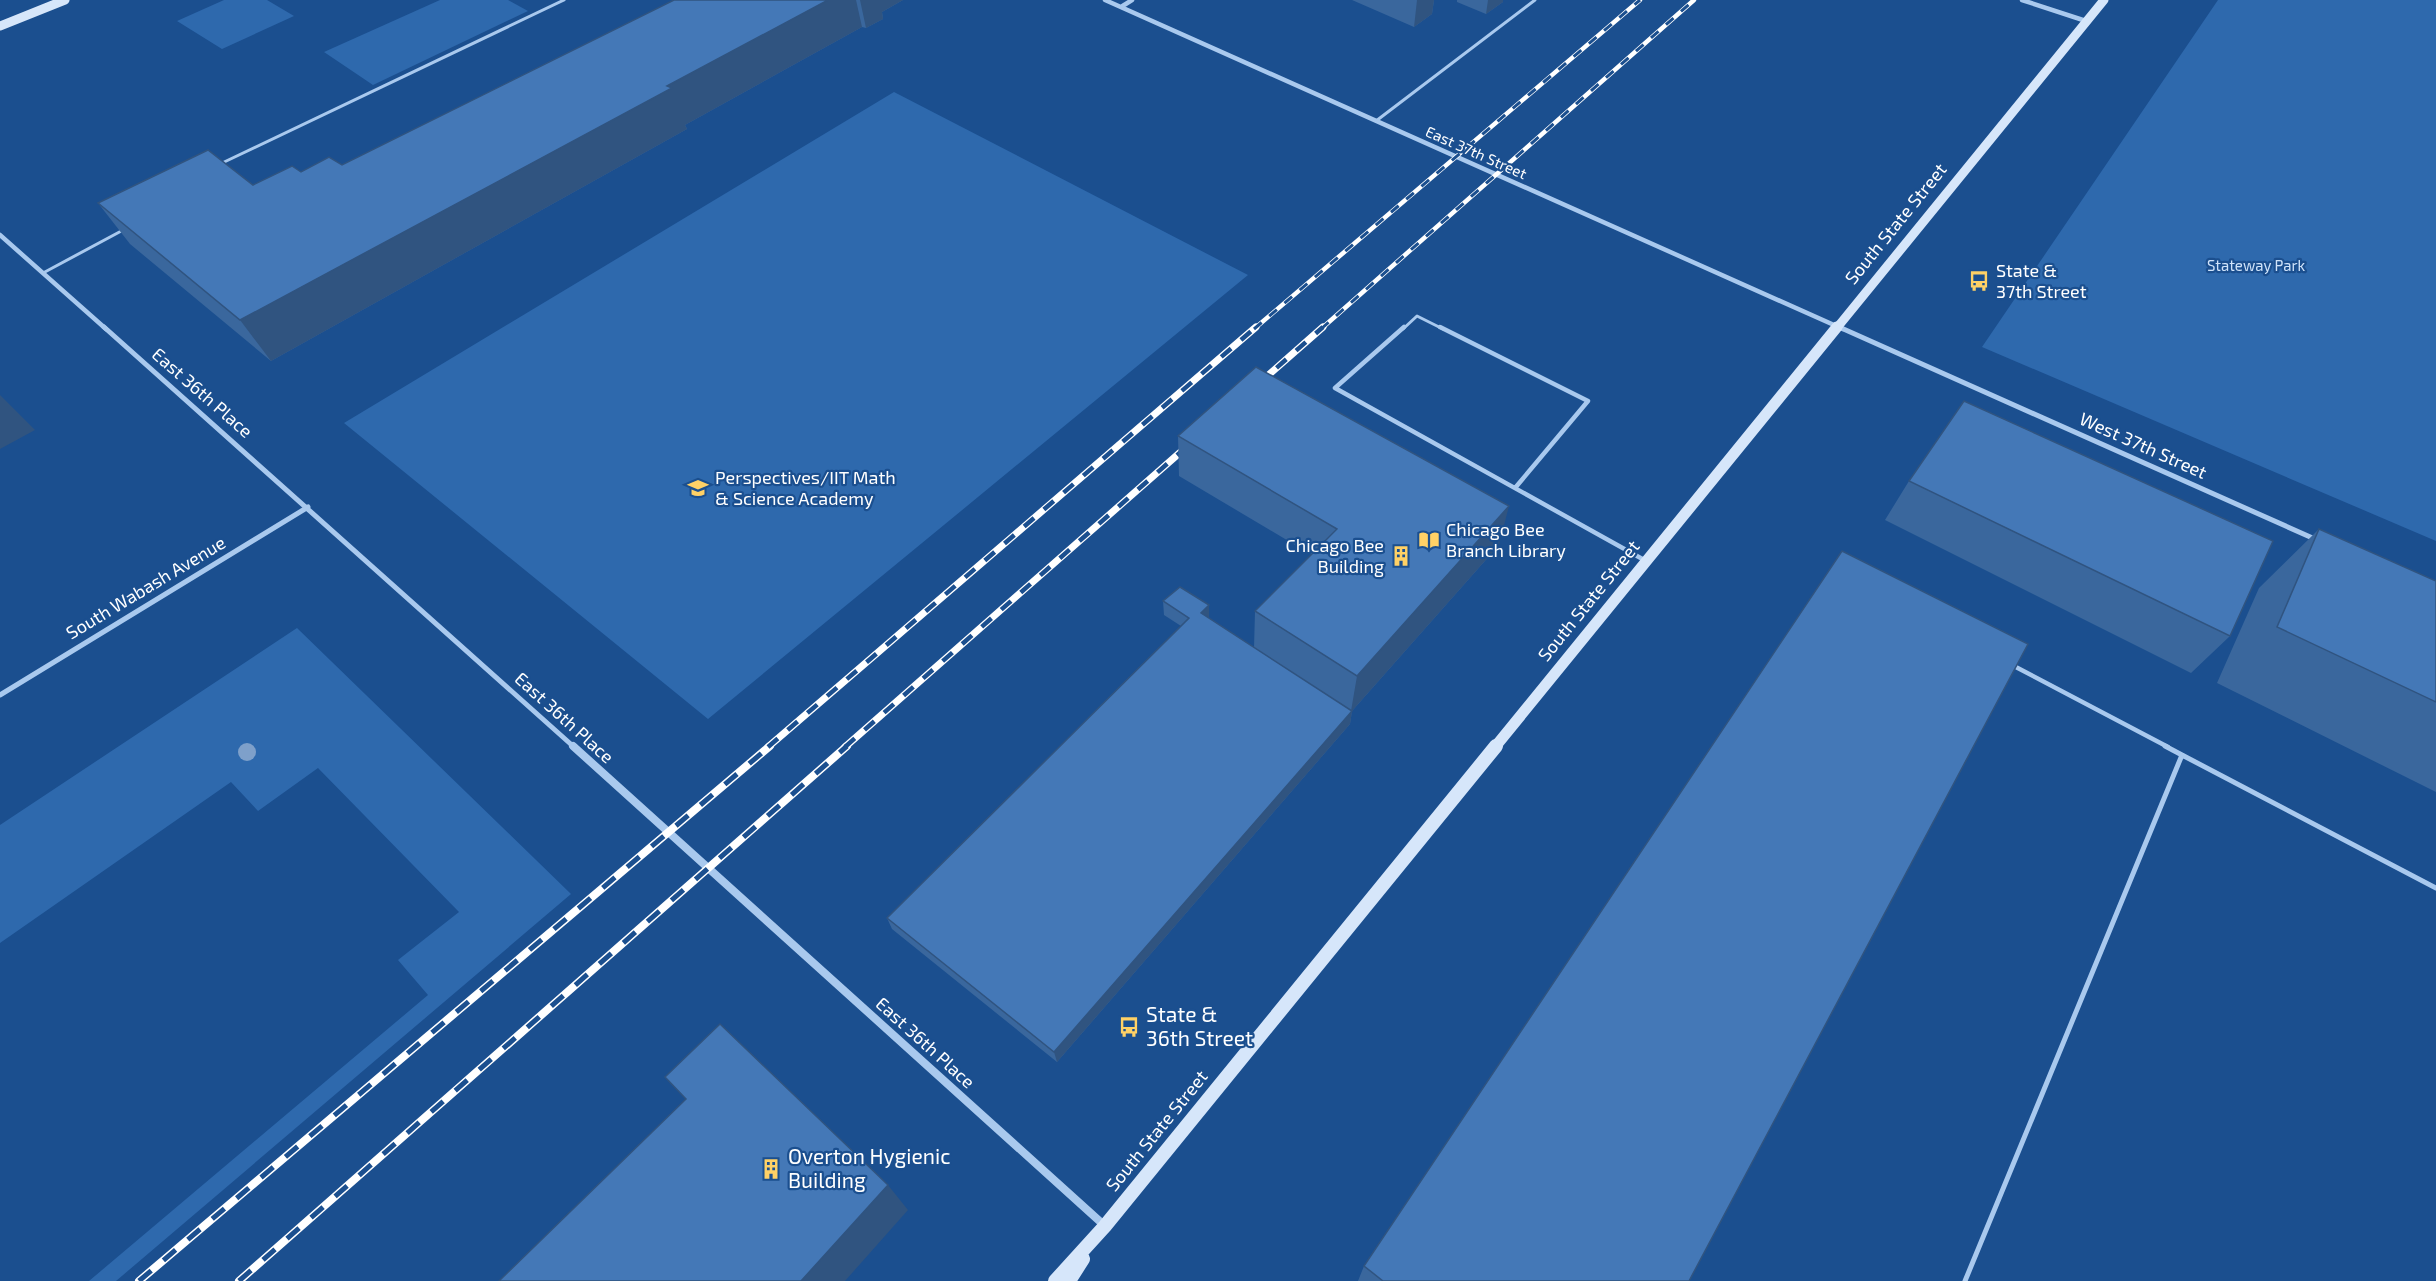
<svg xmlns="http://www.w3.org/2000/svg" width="2436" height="1281" viewBox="0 0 2436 1281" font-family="'Exo 2',sans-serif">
  <rect width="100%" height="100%" fill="#1b4f8f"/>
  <path fill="#2e69ad" d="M224,0h43l27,16 -72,33 -45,-28z
    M440,0h68l20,11 -155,74 -49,-33z
    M2218,0h218v541l-454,-194z
    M894,92l354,183 -540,444 -364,-296z
    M297,628l274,266 -455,387h-27l339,-286 -30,-35 61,-48 -141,-144 -60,43 -27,-29 -231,161v-118z"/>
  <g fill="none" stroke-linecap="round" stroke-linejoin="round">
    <path stroke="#a9c9ee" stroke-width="3" d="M1376,121l159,-121
      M220,164l344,-164
      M43,273l82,-44
      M1403,329l14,-13 26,13"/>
    <path stroke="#a9c9ee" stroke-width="4.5" d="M1404,327l-69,61 311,173
      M1440,327l148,74 -73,87
      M2012,665l156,82"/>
    <path stroke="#a9c9ee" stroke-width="5" d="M2165,746l17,9
      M1965,1281l217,-526 254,133"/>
    <path stroke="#a9c9ee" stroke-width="4.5" d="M1105,0l738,329
      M2022,0l64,21
      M1121,7l11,-7
      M0,235l106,94"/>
    <path stroke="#a9c9ee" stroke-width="5" d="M104,327l470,420
      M1839,327l478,213
      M0,695l308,-188"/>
    <path stroke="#a9c9ee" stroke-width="8" d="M573,746l532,480"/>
    <path stroke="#d6e6fa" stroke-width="9" d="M0,26l65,-26
      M1836,329l268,-329"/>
    <path stroke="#d6e6fa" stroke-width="11" d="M1495,747l342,-420"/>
    <path stroke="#d6e6fa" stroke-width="14" d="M1055,1281l50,-55 391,-480
      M1069,1281l14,-22"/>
    <g stroke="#fff" stroke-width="4.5">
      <path id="rail-far2" d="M1254,329l386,-329
        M1321,329l373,-329"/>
    </g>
    <g stroke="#fff" stroke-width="7">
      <path id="rail-far1" d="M1257,385l66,-58
        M768,747l488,-420
        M845,747l347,-305"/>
    </g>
    <g stroke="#fff" stroke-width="8">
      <path id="rail" d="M139,1281l631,-535
        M239,1281l608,-535"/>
    </g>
    <use href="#rail-far2" stroke="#1b4f8f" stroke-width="3" stroke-dasharray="10" stroke-linecap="butt"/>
    <use href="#rail-far1" stroke="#1b4f8f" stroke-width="4.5" stroke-dasharray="13" stroke-linecap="butt"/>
    <use href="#rail" stroke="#1b4f8f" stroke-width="5" stroke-dasharray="16" stroke-linecap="butt"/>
  </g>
  <circle fill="#7ea0ca" cx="247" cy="752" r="9"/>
  <path fill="#3a679d" d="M674,0h229l-21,12 1,7 -17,9 -4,-1 -177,98 2,4 -416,232 -141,-117 -32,-41 155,-18 48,-13 41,-7z
    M1352,0h82l-2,14 -18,13z
    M1457,0h46v2l-17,12 -29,-12z
    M1178,436l321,109 -147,166 -2,13 -293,338 -165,-133 -5,-11 294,-292 -17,-11 -1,-14 46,4v14l45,29 1,-37 57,-56 -133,-79z
    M1909,481l321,155 -39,37 -306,-153z
    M2319,529l117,52v211l-219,-109 42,-95z
    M1364,1266l325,15h-331z"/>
  <path fill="#305480" d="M828,0h28l6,27 -177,98 2,4 -416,232 -31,-41 427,-234z
    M860,0h43l-21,12 1,7 -17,9z
    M1417,0h17l-2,14 -18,13z
    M1488,0h15v2l-17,12z
    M0,395l35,35 -35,19z
    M1509,506l-10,39 -147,166 -2,13 -293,338 -3,-10 297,-341 6,-35z
    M1209,605v14l-8,-6z
    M888,1185l20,25 -63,71h-44z"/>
  <path fill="#4478b7" stroke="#305480" stroke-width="1.5" d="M674,0h154l-161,86 5,2 -432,232 -142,-117 110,-53 45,35 39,-19 9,6 28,-15 13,8z
    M1256,367l253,139 -152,170 -102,-65 82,-82 -159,-93z
    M1964,401l309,140 -43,95 -321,-155z
    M2319,529l117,52v121l-159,-75z
    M1842,551l186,93 -339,637h-306l-19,-15z
    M1180,587l29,18 -8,8 151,98 -298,341 -167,-134 302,-300 -26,-17z
    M720,1024l168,161 -87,96h-302l187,-182 -21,-22z"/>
  <defs>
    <g id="bus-bare" transform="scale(1.62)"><path d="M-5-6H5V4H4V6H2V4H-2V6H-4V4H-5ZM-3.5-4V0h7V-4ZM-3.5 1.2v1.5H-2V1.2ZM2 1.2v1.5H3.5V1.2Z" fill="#ffd166" stroke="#1b4f8f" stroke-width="2.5" paint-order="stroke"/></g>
    <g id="school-bare" transform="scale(1.62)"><path d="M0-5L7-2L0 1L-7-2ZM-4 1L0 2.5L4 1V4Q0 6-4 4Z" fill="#ffd166" stroke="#1b4f8f" stroke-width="2.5" paint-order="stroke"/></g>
    <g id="library-bare" transform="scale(1.62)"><path d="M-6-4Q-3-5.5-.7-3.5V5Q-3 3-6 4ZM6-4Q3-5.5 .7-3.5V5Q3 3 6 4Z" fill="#ffd166" stroke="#1b4f8f" stroke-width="2.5" paint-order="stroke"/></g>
    <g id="building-bare" transform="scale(1.62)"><path d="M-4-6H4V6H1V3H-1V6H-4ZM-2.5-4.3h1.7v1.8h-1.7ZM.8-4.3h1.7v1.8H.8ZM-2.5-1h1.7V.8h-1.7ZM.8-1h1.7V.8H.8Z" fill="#ffd166" stroke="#1b4f8f" stroke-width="2.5" paint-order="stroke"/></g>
  </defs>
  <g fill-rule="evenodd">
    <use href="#bus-bare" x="1979" y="281"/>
    <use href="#school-bare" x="698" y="488"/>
    <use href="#library-bare" x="1429" y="540"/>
    <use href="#building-bare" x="1401" y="556"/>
    <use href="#bus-bare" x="1129" y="1027"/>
    <use href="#building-bare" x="771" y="1169"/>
  </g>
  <g text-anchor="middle" stroke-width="4.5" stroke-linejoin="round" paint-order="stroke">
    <g font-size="15" fill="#fff" stroke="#1b4f8f">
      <text transform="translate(1476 153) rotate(24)" y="5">East 37th Street</text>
    </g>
    <g font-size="15" fill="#cfe3fa" stroke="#1b4f8f">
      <text x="2256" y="271">Stateway Park</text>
    </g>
    <g font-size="18" fill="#fff" stroke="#1b4f8f">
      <text transform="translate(1896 224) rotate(-51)" y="6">South State Street</text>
      <text transform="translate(202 393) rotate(41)" y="6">East 36th Place</text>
      <text transform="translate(2143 446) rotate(24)" y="6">West 37th Street</text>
      <text transform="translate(146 588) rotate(-31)" y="6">South Wabash Avenue</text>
      <text transform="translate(1589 601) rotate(-51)" y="6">South State Street</text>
      <text transform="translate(564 718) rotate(42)" y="6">East 36th Place</text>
      <text transform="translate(925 1043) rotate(42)" y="6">East 36th Place</text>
      <text transform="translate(1157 1131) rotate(-51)" y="6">South State Street</text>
    </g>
    <g font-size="18" fill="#fff" stroke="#1b4f8f" text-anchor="start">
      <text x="1996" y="277">State &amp;<tspan x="1996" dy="21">37th Street</tspan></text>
      <text x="715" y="484">Perspectives/IIT Math<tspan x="715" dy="21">&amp; Science Academy</tspan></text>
      <text x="1446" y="536">Chicago Bee<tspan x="1446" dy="21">Branch Library</tspan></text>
      <text x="1384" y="552" text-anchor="end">Chicago Bee<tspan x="1384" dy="21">Building</tspan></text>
    </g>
    <g font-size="21" fill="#fff" stroke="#1b4f8f" text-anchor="start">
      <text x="1146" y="1022">State &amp;<tspan x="1146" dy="24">36th Street</tspan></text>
      <text x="788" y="1164">Overton Hygienic<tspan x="788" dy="24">Building</tspan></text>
    </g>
  </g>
</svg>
